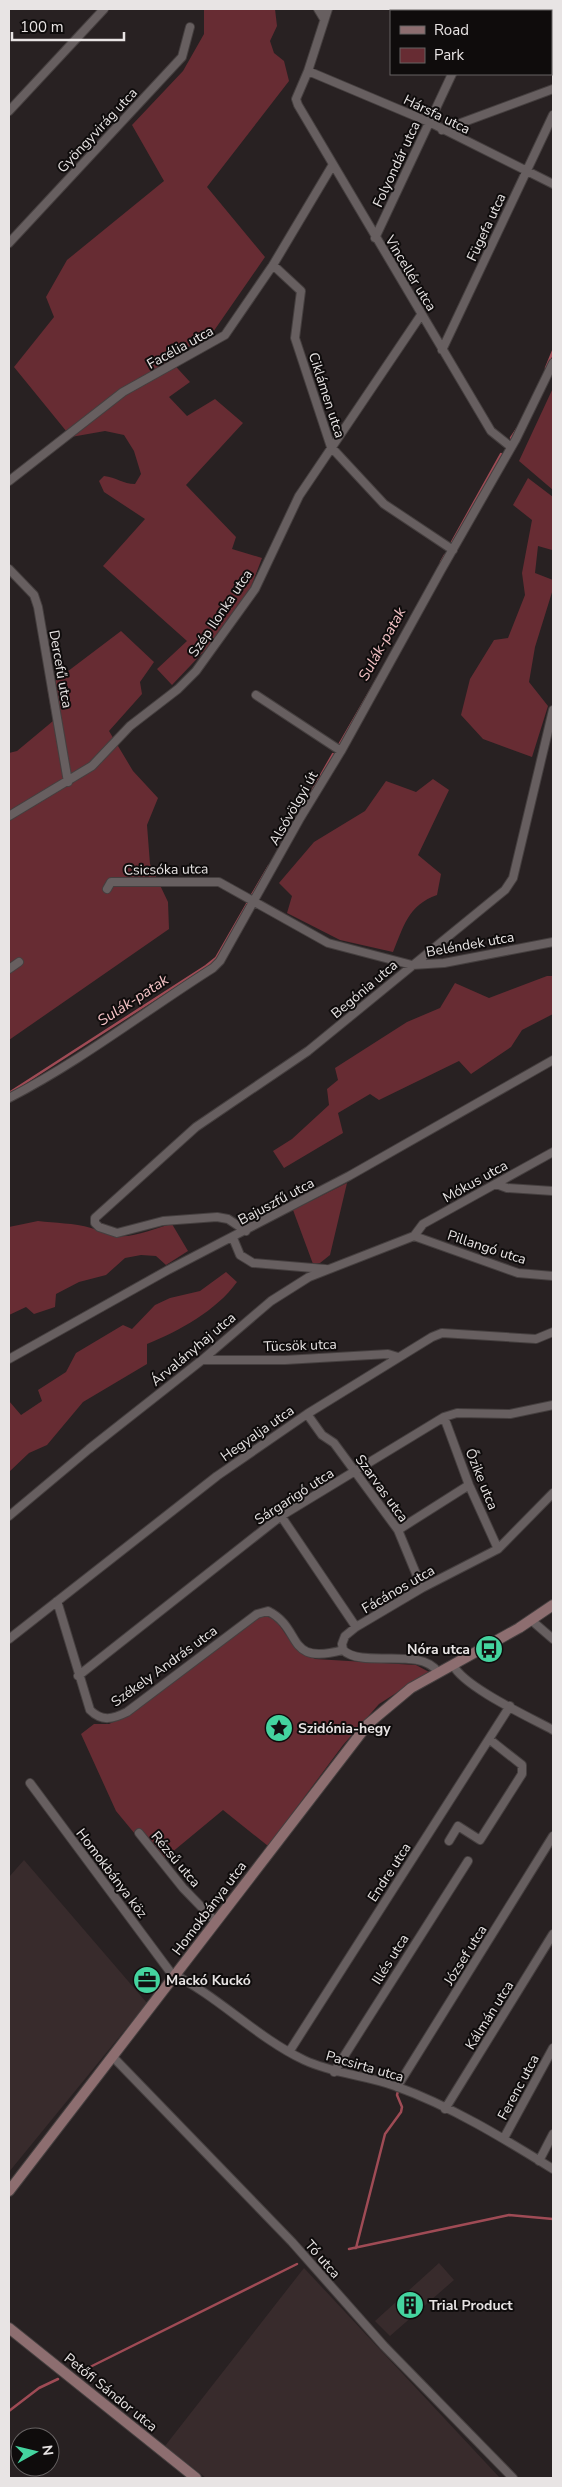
<svg xmlns="http://www.w3.org/2000/svg" width="562" height="2487" viewBox="0 0 562 2487" font-family="'Nunito Sans',sans-serif">
  <rect width="100%" height="100%" fill="#282122"/>
  <path fill="#382b2c" d="M24,1860l123,143 -138,169v-295z
    M439,2263l15,17 -64,56 -15,-15z
    M304,2268l196,210h-294l-41,-32z"/>
  <path fill="#672c33" d="M204,9h71l2,17 -7,15 4,12 10,8 5,20 -82,106 58,70 -54,78 -43,23 22,24 -21,15 18,19 28,-17 28,24 -57,62 50,52 -4,12 30,9 -13,34 -40,54 -37,39 -15,-16 30,-28 -84,-75 42,-47 -41,-27 -5,-11 5,-5c12,1 19,8 31,8l6,-10 -7,-23 -10,-16 -19,-4 -34,6 -57,-70 40,-50 -8,-20 21,-37 97,-79 -32,-56 51,-54 21,-37z
    M553,388v102l-34,-29z
    M528,478l25,19v51l-1,2 -14,-4 -3,27 18,7v9l-18,58 -6,35 19,24 -16,51 -49,-18 -22,-24 9,-36 24,-39 14,-2 17,-43 -3,-22 10,-53 -19,-15z
    M121,631l33,31 -14,20 2,12 -33,37 24,40 25,27 -11,27 3,39 18,38 1,27 -160,111v-287l8,-2 36,-30 -6,-34z
    M433,779l16,11 -31,65 23,19 -4,21c-29,10 -34,33 -44,57l-53,-12 -53,-27 5,-17 -13,-13 35,-41 51,-31 21,-30 30,11z
    M547,976h6v38l-31,16 -11,17 -40,27 -12,-13 -80,39 -9,-6 -32,19 5,20 -59,35 -11,-17 19,-12 37,-34 -2,-16 11,-9 -3,-12 72,-46 33,-14 15,-25 34,15z
    M347,1183l-17,72 -10,8 -7,1 -20,-54z
    M38,1221c17,2 36,2 53,7 9,2 16,8 25,8 20,2 38,-8 56,-12l16,27 -22,14 -10,-9 -15,-1 -16,3 -19,17 -27,7 -23,12 -1,13 -21,7 -8,-7 -17,8v-88z
    M226,1272l11,10c-21,29 -58,49 -90,62v20l-64,38 -36,43 -18,8 -20,19v-71l12,14 21,-14 -4,-11 28,-18 10,-19 47,-28 9,4 23,-24 15,-7 30,-7z
    M258,1614l17,5 21,30 19,10 101,6 13,7 -50,32 -36,41 -75,101 -45,-36 -64,53 -43,-52 -35,-77 13,-10h15l19,-9z"/>
  <g fill="none" stroke-linecap="round" stroke-linejoin="round">
    <path stroke="#9f4b55" stroke-width="2.5" d="M546,368l7,-17
      M511,438l6,-9
      M452,542l49,-88
      M441,562l4,-7
      M339,745l38,-66
      M308,798l25,-44
      M252,895l17,-29
      M9,1093l197,-127 10,-8 31,-54
      M356,2248l29,-114 16,-22 1,-5 -5,-12 1,-4
      M349,2249l160,-34 44,4
      M86,2369l211,-105
      M9,2411l30,-23 19,-9"/>
    <g stroke="#453f3f" stroke-width="10">
      <path id="street" d="M318,9l6,10
        M328,9l-20,62 -12,28 2,6 193,326 20,16
        M481,11l1,-2
        M308,71l121,51 124,62
        M9,111l95,-102
        M442,130l111,-41
        M375,238l77,-164
        M9,243l173,-186 8,-30
        M273,265l28,26 -6,47 36,109 53,57 69,46
        M442,350l111,-235
        M9,481l114,-89 102,-57 48,-70 59,-99
        M9,569l25,26 4,12 30,175
        M256,695l85,56
        M9,816l83,-50 38,-40 48,-37 18,-18 59,-82 44,-93 122,-181
        M107,889l4,-7h108l109,61 84,22 32,-2 109,-21
        M9,969l10,-7
        M9,1098c72,-37 136,-87 204,-130l7,-7 79,-141 42,-69 100,-181 75,-131 37,-76
        M496,1184l11,4 46,3
        M246,1231l-18,-12 -11,-2 -54,4 -46,12 -18,-6 -4,-4v-5l101,-91 112,-76 197,-161 8,-12 40,-168
        M414,1236l9,-12 130,-72
        M414,1236l104,37 35,3
        M233,1238l7,17 13,8 72,6
        M9,1359l159,-89 181,-94 204,-116
        M202,1360h83l103,-6 10,3
        M307,1414l15,21 12,8 64,87 24,58
        M444,1417l25,68 29,64
        M9,1516l80,-67 113,-89 69,-59 38,-24 105,-41
        M281,1516l75,111
        M398,1530l71,-45
        M57,1601l33,109c12,12 23,9 37,2l130,-98 11,-3c36,18 16,55 75,39
        M531,1620l22,19
        M9,1639l208,-163 90,-62 125,-77 10,-4 94,6 17,-7
        M453,1665c11,22 76,52 100,65
        M438,1672c-18,-26 -75,-3 -95,-22l-1,-6 3,-8 11,-9 66,-39 76,-39 55,-56
        M78,1676l203,-160 163,-99 13,-4 53,1 43,-9
        M30,1783l141,190c47,23 85,64 133,87 30,14 61,15 91,26 56,20 108,52 158,83
        M139,1833l44,55 33,34
        M449,1841l9,-15 22,14 42,-66v-9l-33,-26
        M289,2052l221,-346
        M113,2057l179,185 92,104 129,132
        M334,2072l134,-211
        M397,2087l156,-251
        M445,2109l108,-175
        M504,2138l49,-90
        M539,2161l14,-27"/>
    </g>
    <g stroke="#453f3f" stroke-width="12">
      <path id="secondary" d="M9,2191l359,-467 43,-36 108,-60 34,-23
        M9,2328l187,150"/>
    </g>
    <use href="#street" stroke="#675f60" stroke-width="8"/>
    <use href="#secondary" stroke="#8d6e70" stroke-width="10"/>
  </g>
  <defs>
    <g id="bus-disc" transform="scale(1.4375)"><circle r="9.5" fill="#44d49f" stroke="#0f0c0c"/><path d="M-5-6H5V4H4V6H2V4H-2V6H-4V4H-5ZM-3.5-4V0h7V-4ZM-3.5 1.2v1.5H-2V1.2ZM2 1.2v1.5H3.5V1.2Z" fill="#111"/></g>
    <g id="sight-disc" transform="scale(1.4375)"><circle r="9.5" fill="#44d49f" stroke="#0f0c0c"/><path d="M0-6L1.8-2.2L6-1.7L2.9 1.2L3.7 5.4L0 3.3L-3.7 5.4L-2.9 1.2L-6-1.7L-1.8-2.2Z" fill="#111"/></g>
    <g id="office-disc" transform="scale(1.4375)"><circle r="9.5" fill="#44d49f" stroke="#0f0c0c"/><path d="M-6-3h4V-5.5h4V-3h4V5H-6ZM-1-4.5V-3h2v-1.5ZM-6 0V1H6V0Z" fill="#111"/></g>
    <g id="building-disc" transform="scale(1.4375)"><circle r="9.5" fill="#44d49f" stroke="#0f0c0c"/><path d="M-4-6H4V6H1V3H-1V6H-4ZM-2.5-4.3h1.7v1.8h-1.7ZM.8-4.3h1.7v1.8H.8ZM-2.5-1h1.7V.8h-1.7ZM.8-1h1.7V.8H.8Z" fill="#111"/></g>
  </defs>
  <g fill-rule="evenodd">
    <use href="#bus-disc" x="489" y="1649"/>
    <use href="#sight-disc" x="279" y="1728"/>
    <use href="#office-disc" x="147" y="1980"/>
    <use href="#building-disc" x="410" y="2305"/>
  </g>
  <g text-anchor="middle" stroke-width="4" stroke-linejoin="round" paint-order="stroke">
    <g font-size="14" fill="#e8e4e4" stroke="#0f0c0c">
      <text transform="translate(437 114) rotate(26)" y="5">Hársfa utca</text>
      <text transform="translate(97 130) rotate(-47)" y="5">Gyöngyvirág utca</text>
      <text transform="translate(396 164) rotate(-65)" y="5">Folyondár utca</text>
      <text transform="translate(486 227) rotate(-65)" y="5">Fügefa utca</text>
      <text transform="translate(411 273) rotate(59)" y="5">Vincellér utca</text>
      <text transform="translate(180 347) rotate(-29)" y="5">Facélia utca</text>
      <text transform="translate(327 395) rotate(72)" y="5">Ciklámen utca</text>
      <text transform="translate(220 613) rotate(-56)" y="5">Szép Ilonka utca</text>
      <text transform="translate(61 669) rotate(80)" y="5">Dercefű utca</text>
      <text transform="translate(293 808) rotate(-60)" y="5">Alsóvölgyi út</text>
      <text transform="translate(166 869) rotate(-1)" y="5">Csicsóka utca</text>
      <text transform="translate(470 944) rotate(-10)" y="5">Beléndek utca</text>
      <text transform="translate(364 989) rotate(-40)" y="5">Begónia utca</text>
      <text transform="translate(475 1181) rotate(-29)" y="5">Mókus utca</text>
      <text transform="translate(276 1201) rotate(-28)" y="5">Bajuszfű utca</text>
      <text transform="translate(487 1247) rotate(18)" y="5">Pillangó utca</text>
      <text transform="translate(300 1345) rotate(-2)" y="5">Tücsök utca</text>
      <text transform="translate(193 1349) rotate(-40)" y="5">Árvalányhaj utca</text>
      <text transform="translate(257 1433) rotate(-35)" y="5">Hegyalja utca</text>
      <text transform="translate(482 1479) rotate(68)" y="5">Őzike utca</text>
      <text transform="translate(382 1488) rotate(54)" y="5">Szarvas utca</text>
      <text transform="translate(294 1496) rotate(-33)" y="5">Sárgarigó utca</text>
      <text transform="translate(398 1589) rotate(-30)" y="5">Fácános utca</text>
      <text transform="translate(164 1666) rotate(-36)" y="5">Székely András utca</text>
      <text transform="translate(176 1859) rotate(50)" y="5">Rézsű utca</text>
      <text transform="translate(389 1872) rotate(-57)" y="5">Endre utca</text>
      <text transform="translate(112 1873) rotate(53)" y="5">Homokbánya köz</text>
      <text transform="translate(209 1908) rotate(-53)" y="5">Homokbánya utca</text>
      <text transform="translate(465 1955) rotate(-58)" y="5">József utca</text>
      <text transform="translate(390 1959) rotate(-58)" y="5">Illés utca</text>
      <text transform="translate(489 2015) rotate(-58)" y="5">Kálmán utca</text>
      <text transform="translate(365 2066) rotate(16)" y="5">Pacsirta utca</text>
      <text transform="translate(518 2087) rotate(-62)" y="5">Ferenc utca</text>
      <text transform="translate(323 2259) rotate(49)" y="5">Tó utca</text>
      <text transform="translate(111 2392) rotate(39)" y="5">Petőfi Sándor utca</text>
    </g>
    <g font-size="14" font-weight="bold" fill="#e8e4e4" stroke="#0f0c0c" text-anchor="start">
      <text x="470" y="1654" text-anchor="end">Nóra utca</text>
      <text x="298" y="1733">Szidónia-hegy</text>
      <text x="166" y="1985">Mackó Kuckó</text>
      <text x="429" y="2310">Trial Product</text>
    </g>
    <g font-size="15" font-style="italic" fill="#f5c3c6" stroke="#0f0c0c">
      <text transform="translate(382 644) rotate(-61)" y="5">Sulák-patak</text>
      <text transform="translate(133 1000) rotate(-33)" y="5">Sulák-patak</text>
    </g>
  </g>
  <rect width="562" height="2487" fill="none" stroke="#e8e4e4" stroke-width="20"/>
  <rect x="390" y="10" width="162" height="65" fill="#0f0c0c" stroke="#666262"/>
  <rect x="400" y="26" width="25" height="8" fill="#8d6e70" stroke="#666262"/>
  <text x="434" y="35" font-size="15" fill="#e8e4e4">Road</text>
  <rect x="400" y="48" width="25" height="15" fill="#672c33" stroke="#666262"/>
  <text x="434" y="60" font-size="15" fill="#e8e4e4">Park</text>
  <g transform="translate(35 2452) rotate(82)"><circle r="24" fill="#0f0c0c" stroke="#666262"/>
  <path d="M0-4L9 19L0 12L-9 19Z" fill="#44d49f"/>
  <text y="-8" font-size="14" font-weight="bold" text-anchor="middle" fill="#e8e4e4">N</text>
  </g>
  <path d="M12 32v8h112v-8" fill="none" stroke="#e8e4e4" stroke-width="2.5"/>
  <text x="20" y="32" font-size="15" fill="#e8e4e4" stroke="#0f0c0c" stroke-width="4" paint-order="stroke">100 m</text>
</svg>
